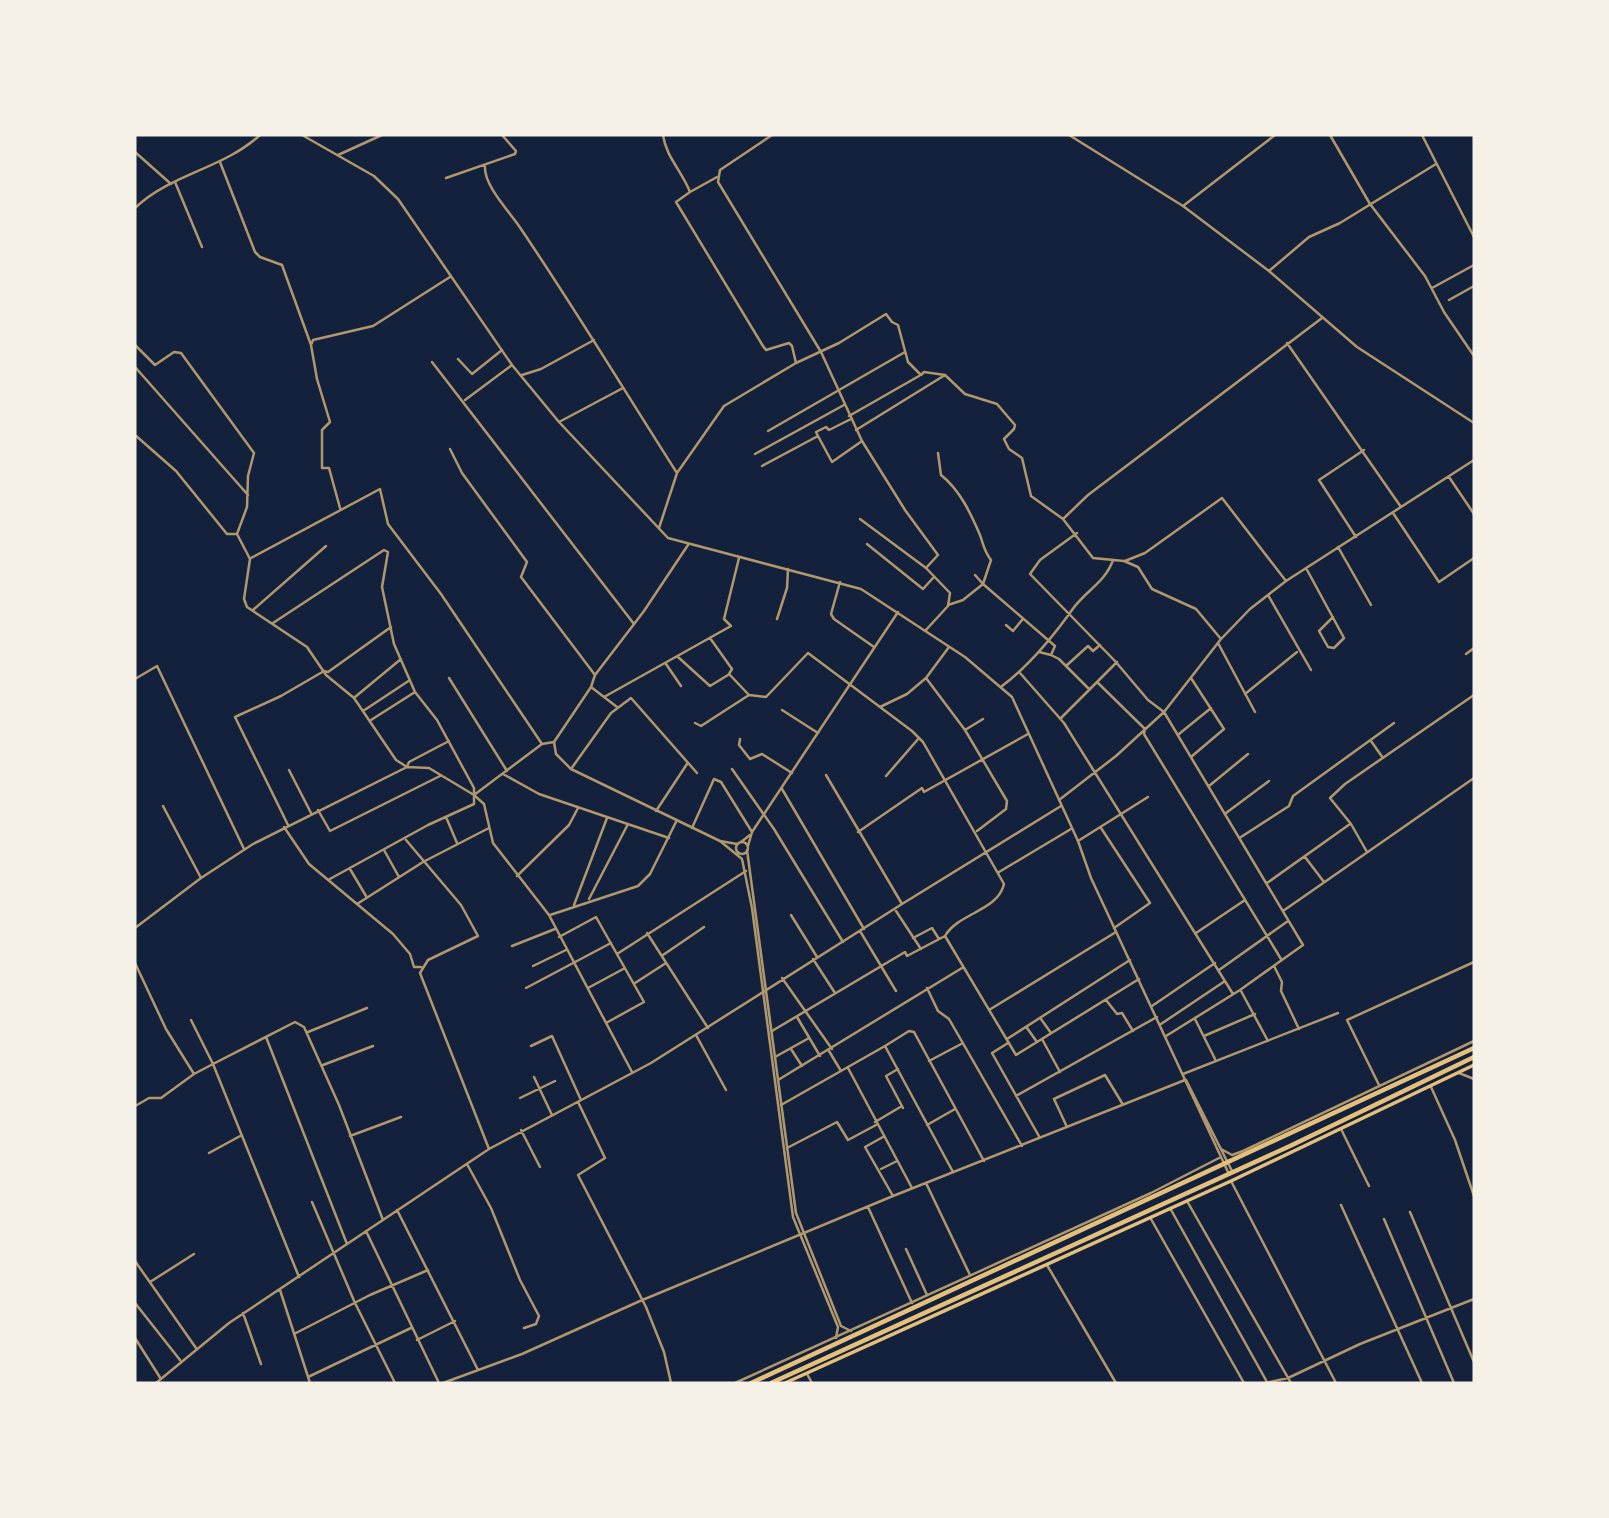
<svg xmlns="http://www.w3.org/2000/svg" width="1609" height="1518" viewBox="0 0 1609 1518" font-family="'PT Sans Narrow',sans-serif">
  <rect width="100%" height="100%" fill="#14213d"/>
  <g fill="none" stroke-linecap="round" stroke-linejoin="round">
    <path stroke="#b1986c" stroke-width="2.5" d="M663,135c3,22 19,36 27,57l-14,10 87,144 3,4 23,-7 3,3 4,17
      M1330,135l40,69 55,72 19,36 30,44
      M1422,135l52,102
      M135,152l36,32
      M338,155l44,-20
      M485,167c-1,18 23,43 34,59 55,81 105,164 158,247
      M446,178l69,-24 1,-3 -14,-16
      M175,182l27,65
      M690,192l27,-15
      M1183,206l92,-71
      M1269,271l40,-34 31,-14 96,-59
      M1432,288l42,-23
      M1449,300l25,-14
      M1287,343l114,164
      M135,345l20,20 19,-13 7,1 73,100 -6,23 -1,31 -10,27 13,25 -6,40 3,8 60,40 19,28 28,23 42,62 11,7 2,-5 40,-21
      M458,359l14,15 30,-24
      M432,362l202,262
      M135,367l113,128
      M522,375l19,-6 53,-29
      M317,379l13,43 -8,8v38h7l11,40
      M465,400l47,-35
      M849,416l70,-40
      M559,422l64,-34
      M856,430l89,-55
      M768,431l137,-79
      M135,435l41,36 51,63h10
      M818,436l14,26 30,-21
      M450,449l12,24 65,89 -6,15 74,98
      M938,453l3,22c19,15 30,39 39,60 4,11 4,16 11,25l-8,24 -8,-9
      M755,454l89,-49
      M762,466l56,-30 -2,-4 10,-5 3,3 22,-11
      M1449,477l25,37
      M1393,513l46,69 35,-24
      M860,519l66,49
      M1063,519l25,-24 234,-177
      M659,528l18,-55 47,-67 72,-43 43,-20 47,-29 6,8 6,3 10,37 13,13 3,-3 21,3 20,19 32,10 18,21 -1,4 -10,10 5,10 13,9 9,38 32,23 30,39 31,3 14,6 14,22 44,20 25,30
      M1077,533l-37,27 -10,14 85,87 33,39 16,12 139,233 -63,45 -74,46
      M1356,537l-37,-57 45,-30
      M867,544l56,45 10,-11
      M1338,547l33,58
      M251,558l129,-69 8,35 53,70 101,150
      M1125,561l20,-8 77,-55 64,83
      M1306,568l38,70 -10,10 -6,-1 -9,-16 14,-14
      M840,582l-9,32 3,5 40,28
      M1268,595l43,75
      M948,605l15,-5 20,-16 72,62 -4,9 8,4 30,30
      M253,610l73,-64
      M777,619l10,-31 1,-19
      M273,623l111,-73 4,2 -6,35 12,57 21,48 22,28 37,68v16l-46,21 -100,55
      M1006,625l7,6 9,-11
      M710,638l22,31 -3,5 20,21
      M1218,643l37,69
      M1039,652l12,3
      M1466,654l8,-6
      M678,657l32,29 18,-11
      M666,664l15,22
      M1066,666l22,-20 5,5 7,-6
      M1020,673l44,50 169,271
      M449,678l58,93
      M926,678l39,52 42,71 -1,8 -29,22
      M135,679l22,-13 87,183
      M1097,682l48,47 -1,5 137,225
      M1002,686c28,-21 50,-48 70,-76 13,-19 33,-27 41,-50
      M591,687l13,10 127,-71 -7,-7 15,-61
      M1245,694l52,-42
      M355,697l46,-38
      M604,697l13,10
      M880,707l27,-13 19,-16 23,-31
      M782,710l36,23
      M363,711l47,-31
      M1061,718l56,-56
      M371,720l44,-28
      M695,723l6,3 48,-31 17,2 42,-44 104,78 11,11 81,142c-6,27 -46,29 -59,52
      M965,730l18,-11
      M1179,734l32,-26
      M740,739l-1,6 11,14 12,-5 30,19
      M1371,741l12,17
      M1191,757l33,-28 -33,-51
      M571,769l40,-56 20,-15 66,75
      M732,769l42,60 69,113
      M289,770l22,43
      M503,774l36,20 130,44
      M886,776l33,-38
      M1209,786l39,-32
      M782,789l82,140
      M474,795l10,9 9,39 56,72 83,157
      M1059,800l57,-44 48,-44 57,-73 29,-30 36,-28 188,-121
      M163,806l38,72
      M318,810l12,21 110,-55
      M656,811l31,-47
      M1226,813l43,-32
      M446,817l11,26
      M288,825l-53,-108 46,-21 43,-25 4,1 63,-45
      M284,827l25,37 84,70 17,20 4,13h7
      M692,828l22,-49 7,3 31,50
      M1101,828l49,75 -36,25
      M858,832l64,-44 2,4 104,-58
      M1241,837l48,-31 4,-10 101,-73
      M406,840l55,65 17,31 -50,24 -8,13 69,176
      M720,841l17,3
      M1078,841l70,-44
      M741,842l9,-7
      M384,850l15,27
      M1367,852l-16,-28 -21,-26 15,-14 129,-89
      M1305,857l19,25
      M350,869l16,27
      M999,872l72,-43
      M517,876l52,-51 9,-17
      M1267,883l83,-59
      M589,899l39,-75
      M357,904l66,-42 66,-34
      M902,904l159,-98
      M574,905l33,-87
      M896,911l25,38
      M1283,911l191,-133
      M550,915l88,-29 12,-12 26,-52
      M791,915l26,42
      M135,928l66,-50 52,-34 154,-77 22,1 45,27 68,-51 12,-2
      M860,931l36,60
      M647,933l61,95
      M1196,933l49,-33
      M559,937l37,-20 48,85 -38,21
      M913,938l19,-10 7,11
      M512,946l43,-17
      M617,954l129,-83
      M663,955l41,-28
      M813,959l22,34
      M135,963l31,66 28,45 19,-10 86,213
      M533,966l33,-16
      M1274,966l8,16 -1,9 18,38
      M1219,970l69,-49
      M782,978l50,71
      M635,983l31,-20
      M526,988l85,-45
      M588,988l37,-20
      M927,988l11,23 11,8 73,127
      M1241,991l27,50
      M1106,1000l11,14 5,-1 11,18
      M1152,1006l63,-43
      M989,1010l127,-78
      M797,1017l23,39
      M1041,1019l10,14
      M1195,1019l20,40
      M191,1020l22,44 82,-42 9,5 35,78 44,115
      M1161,1024l64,-43
      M1027,1028l10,14
      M772,1031l133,-79 2,4 38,-20 71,119 123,-76
      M308,1032l59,-24
      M696,1035l30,55
      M1204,1036l51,-22
      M266,1037l81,207
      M1007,1039l123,-79
      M1042,1039l18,33
      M1008,1043l-16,10 48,85
      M531,1046l21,-10 29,64
      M885,1046l24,-15 5,1 70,129
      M791,1049l11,17
      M829,1051l12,20
      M775,1057l34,-19
      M929,1061l34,-18
      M323,1065l50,-19
      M848,1068l64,120
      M898,1069l-12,7 17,32
      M1459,1073l15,6
      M1183,1074l155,-61
      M534,1077l18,38
      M778,1080l184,-112
      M1379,1085l-32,-65 127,-58
      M1016,1096l141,-79
      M520,1098l35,-17
      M578,1102l27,56 -27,17 68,132 18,45 7,31
      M137,1105l12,-7h12l33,-24
      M781,1105l104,-59 68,126
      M875,1122l27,-16
      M927,1125l28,-16
      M1067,1127l-13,-28 51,-24 17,28
      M1341,1129l28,57
      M521,1130l19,37
      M350,1136l51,-19
      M883,1137l-18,10 28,49
      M787,1148l50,-26 11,18 28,-15
      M209,1153l33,-18
      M467,1164l24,44 29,72 19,36 -3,8 -12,4
      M881,1169l16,-8
      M1231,1181l105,202
      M926,1183l44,92
      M1187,1201l104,182
      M312,1202l43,101 40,80
      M1341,1205l81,178
      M868,1207l44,96
      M1170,1208l97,174
      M397,1210l81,160
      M1410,1212l64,150
      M1151,1219l93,164
      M1384,1219l70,164
      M366,1231l73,152
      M906,1249l21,46
      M135,1261l61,87
      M1047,1265l69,118
      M150,1282l44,-28
      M280,1290l30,93
      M135,1303l45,57
      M243,1313l18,51
      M294,1334l76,-39 58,-25
      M135,1338l26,41
      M417,1340l38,-19
      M807,1374l5,9
      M308,1377l103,-49
      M156,1383l73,-60 260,-174 162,-86 251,-159 -76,-129
      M443,1383l79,-29 118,-53 253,-105 292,-116
      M1266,1383l22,-5 72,-34 114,-45"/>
    <path stroke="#b1986c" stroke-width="2.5" d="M302,135l72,41 24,23 114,166 47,57 109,116 193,51 104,68 47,40 66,144 13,37 137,294
      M772,135l-52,35 -2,12 103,170 41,89 43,69 33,45 -12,13 24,25 -2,13 -23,25
      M1069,135l114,71 86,65 88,76 117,76
      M220,162l35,90 5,5 22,8 29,80
      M135,208c35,-34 88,-39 125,-73
      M317,379l-6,-34 2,-5 60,-14 77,-49
      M688,545l-44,66 -49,64 -4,12 -37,55 2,12 15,15 149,72 22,18 10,49 41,309 45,110 -2,11
      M736 848a6 6 0 1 1 12 0a6 6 0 1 1-12 0Z
      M748,846l4,-14 146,-220
      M747,850l49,363 45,113 10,5
      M1186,1080l46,91
      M1431,1087l24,53 19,56
      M1221,1149l11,6 11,-4 231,-110
      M735,1383l416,-190 68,-35"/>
    <path stroke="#e5c07b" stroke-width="3.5" d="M785,1383l446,-202 243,-116"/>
    <path stroke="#e5c07b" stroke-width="4.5" d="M751,1383l723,-335
      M771,1383l519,-237 184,-89"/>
  </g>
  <rect width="1609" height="1518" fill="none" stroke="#f6f1e7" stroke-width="273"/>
</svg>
